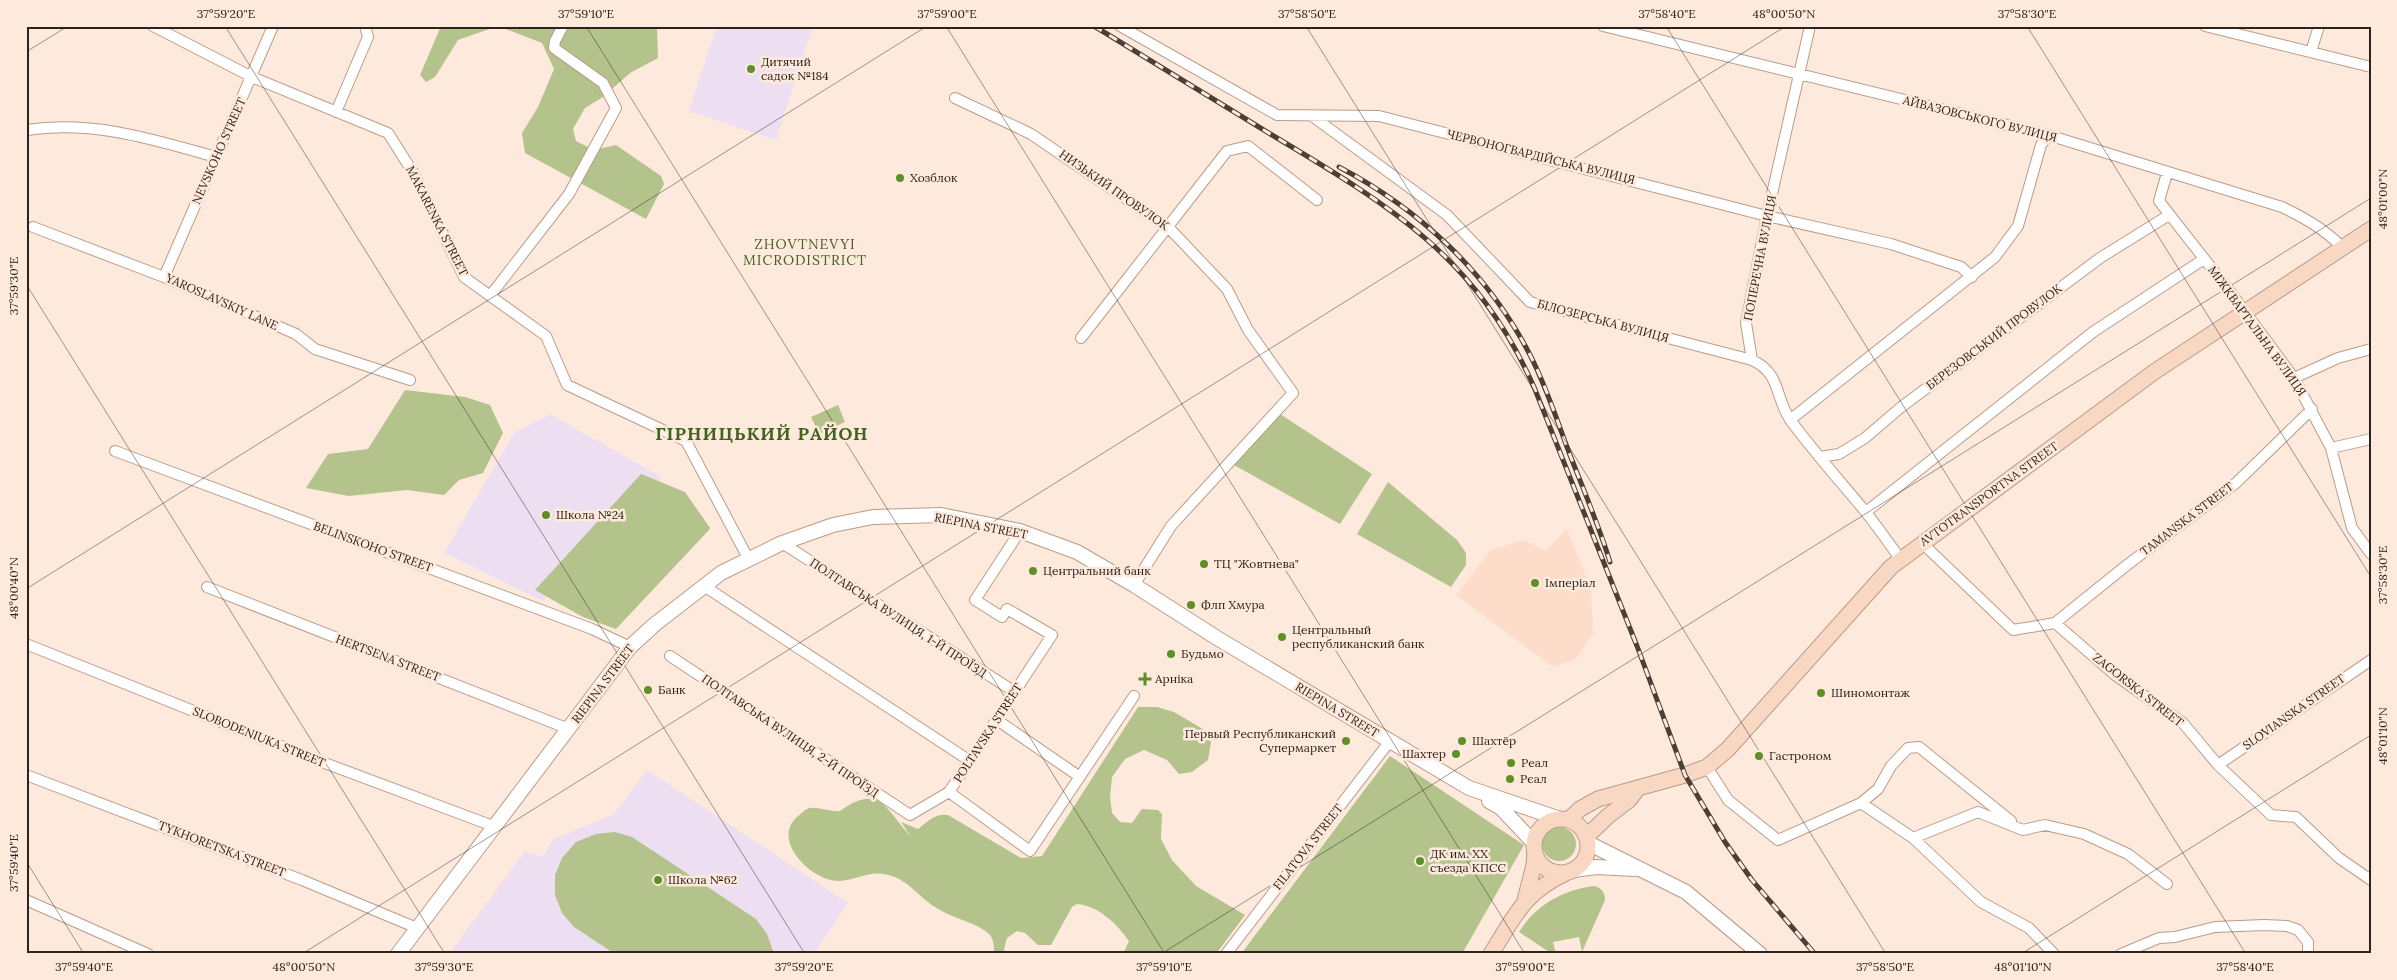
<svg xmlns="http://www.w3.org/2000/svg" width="2397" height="980" viewBox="0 0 2397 980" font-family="Lora,serif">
  <rect width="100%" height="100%" fill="#feeadd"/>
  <path fill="#fdddc9" d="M1567,529l24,60 2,45 -17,25 -23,8 -97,-72 34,-45 34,-10 22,11z"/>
  <path fill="#eddef1" d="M717,26h96l-37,114 -87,-29z
    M550,414l111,63 -118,124 -99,-48 71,-121z
    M647,770l201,133 -34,51h-365l76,-103 17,6 12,-18 60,-25z"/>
  <path fill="#b4c28c" d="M441,26h216l1,32 -28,15 -27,24 -18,11 -12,21 3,12 18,9 22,-5 45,31 3,8 -18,35 -121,-66 -3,-20 16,-26 16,-38 -12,-26 -44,-17 -40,14 -23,37 -9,5 -6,-7z
    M405,390l60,7 25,8 13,28 -20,40 -24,7 -15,15 -37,-5 -58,6 -43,-8 22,-34 40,-5z
    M838,405l7,17 -26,12 -8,-17z
    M1280,414l92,60 -32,50 -106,-59z
    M641,474l44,18 25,36 -1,2 -93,99 -33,-12 -48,-27z
    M1388,482l69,58 9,13v12l-15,22 -94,-53z
    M1138,707h19l17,5 32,19 5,11 -3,18 -16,12 -13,2 -12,-14 -23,-10 -19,9 -13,18 -2,20 2,16 8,9 12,1 10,-14 16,1 4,4 -1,25 11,21 24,26 49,29 -29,39h-93l6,-13c-12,-17 -30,-35 -52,-37l-5,3 -21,38h-13l-13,-12 -8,-2 -10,7 -4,16h-9c0,-8 0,-16 -6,-21 -13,-11 -34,-14 -48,-23 -21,-11 -32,-33 -57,-36 -19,-3 -36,12 -56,5 -22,-7 -54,-40 -30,-62 4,-3 8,-8 13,-9 9,-1 20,4 30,3 39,-28 45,-3 71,26l-10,-15 17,7c10,-8 17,-16 30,-14l73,43 21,-2z
    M1390,756l134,89 -62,109h-221z
    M1542 844a17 17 0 1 1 34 0a17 17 0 1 1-34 0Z
    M615,832l17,5 124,82 11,15 7,20h-159l-41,-27 -12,-14 -7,-18v-20l7,-17 14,-16 20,-8z
    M1593,886c8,1 12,6 12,14l-23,52 -3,-15 -26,5 3,12h-4l-33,-22c17,-27 42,-41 74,-46z"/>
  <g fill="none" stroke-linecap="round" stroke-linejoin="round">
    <g stroke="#ba9c88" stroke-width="12">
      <path id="minor" d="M153,26l99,51 136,56 26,41 50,103 82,59 21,49 119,56 62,117
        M1120,26l157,89 102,1 388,100 124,28 70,23 11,10
        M1603,26l445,109 234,72c23,11 42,22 60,40
        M1810,26l-43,190 -21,107 6,37c30,14 22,37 39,61 23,31 49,60 73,89 13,16 25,33 37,50
        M2205,26l166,41
        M2311,52l8,-26
        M955,98l76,36 138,94 58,61 21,41 45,63 -122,133 -37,59
        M336,112l32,-75 -3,-11
        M1312,116l135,99 83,87 222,58
        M26,130c67,-10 126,9 190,27
        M2167,173l-8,28 72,92 63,85 37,70 21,80 19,26
        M33,227l131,50 132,57 19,15 95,31
        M164,277l109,-251
        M490,296l79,-102 47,-86 -13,-25 -49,-35 1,-7 8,-15
        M1081,338l146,-187 21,-5 69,54
        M2294,378l44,-20 33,-9
        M1790,420l205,-163 23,-31 23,-81 7,-10
        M2331,448l40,-9
        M115,451l477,178 38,18
        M1820,457l19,-3 26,-16 35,-30 200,-150 69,-43
        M1866,512l227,-180 111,-73
        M782,543l233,149
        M1922,543l91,87 42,-7 60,52 68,48 35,42 53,50 25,2 43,41 32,22
        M704,586l266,175
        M207,587l362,142
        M2055,623l72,-58 109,-82 76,-74
        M26,644l280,112 187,70
        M670,656l240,159 39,-23 103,-157 -45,-26 -5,8 -27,-17 45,-69
        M997,720l83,57
        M2218,765l153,-105
        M1707,767l21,33 50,40 83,-37 52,35 65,-26 45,18 22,-5 39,9 44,20 39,30
        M26,775l276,105 115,48
        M949,792l81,59 104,-155
        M1861,803l17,-14 13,-23 17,-18 11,-1 92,74
        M1913,838l68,64 48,26 25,26
        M26,900l122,54
        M1226,954l164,-213
        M2121,954l38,-16 16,-1 40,-10 49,-2 23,1 11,4 10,12v12"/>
    </g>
    <g stroke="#ba9c88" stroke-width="16">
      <path id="tertiary" d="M1489,801l12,7 33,35
        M1588,843l98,49 74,62
        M1574,870l22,-3 39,2
        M398,954l232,-307 24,-22 67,-52 61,-30 51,-18 40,-8 68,-2 79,16 57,21 57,33 83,53 252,150 91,31"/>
    </g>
    <g stroke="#ba9c88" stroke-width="17">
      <path id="secondary" d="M1534 846a27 27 0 1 1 54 0a27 27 0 1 1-54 0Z
        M1568,820l12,-11 18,-10 87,-24 22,-8 21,-18 163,-182 263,-195 217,-143
        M1586,837l22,-21 21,-16 7,-9
        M1525,900l9,-35 1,-13
        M1491,954c24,-38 32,-61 75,-81"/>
    </g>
    <use href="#minor" stroke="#fff" stroke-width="10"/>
    <use href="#tertiary" stroke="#fff" stroke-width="14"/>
    <use href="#secondary" stroke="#f8d7c3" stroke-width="15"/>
    <g stroke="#4c3f36" stroke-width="5">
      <path id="rail" d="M1094,26c59,36 119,73 178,109 117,70 204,121 262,252l103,259 48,129 40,67 27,38 63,74
        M1339,167c80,42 148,105 190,186 17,32 28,68 41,102 14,36 29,71 40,107"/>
    </g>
    <use href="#rail" stroke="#feeadd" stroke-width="3" stroke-dasharray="9" stroke-linecap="butt"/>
  </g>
  <path fill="none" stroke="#2e221a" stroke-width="1" stroke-opacity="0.45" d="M225,26l580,928M586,26l579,928M946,26l579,928M1306,26l580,928M1666,26l580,928M2027,26l344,551M26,52l42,-26M26,284l419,670M26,589l901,-563M26,861l58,93M302,954l1484,-928M1161,954l1210,-756M2021,954l350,-219"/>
  <g fill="#5e9027" stroke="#feeadd" stroke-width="2">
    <circle cx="751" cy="69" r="5"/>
    <circle cx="900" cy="178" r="5"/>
    <circle cx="546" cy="515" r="5"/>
    <circle cx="1204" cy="564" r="5"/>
    <circle cx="1033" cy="571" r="5"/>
    <circle cx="1535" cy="583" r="5"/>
    <circle cx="1191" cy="605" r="5"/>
    <circle cx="1282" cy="637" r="5"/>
    <circle cx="1171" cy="654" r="5"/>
    <path d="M1142.5 671.5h5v5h5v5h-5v5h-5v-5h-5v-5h5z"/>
    <circle cx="648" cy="690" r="5"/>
    <circle cx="1821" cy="693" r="5"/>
    <circle cx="1346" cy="741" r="5"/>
    <circle cx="1462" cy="741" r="5"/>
    <circle cx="1456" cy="754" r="5"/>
    <circle cx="1759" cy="756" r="5"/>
    <circle cx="1511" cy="763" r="5"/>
    <circle cx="1510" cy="779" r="5"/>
    <circle cx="1420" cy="861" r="5"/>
    <circle cx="658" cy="880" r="5"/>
  </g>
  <g text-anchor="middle" stroke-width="5" stroke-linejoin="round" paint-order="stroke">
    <g font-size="12" fill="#2e221a" stroke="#feeadd" text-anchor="start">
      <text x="761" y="66">Дитячий<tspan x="761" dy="14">садок №184</tspan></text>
      <text x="910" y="182">Хозблок</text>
      <text x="556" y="519">Школа №24</text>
      <text x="1214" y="568">ТЦ "Жовтнева"</text>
      <text x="1043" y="575">Центральний банк</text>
      <text x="1545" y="587">Імперіал</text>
      <text x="1201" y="609">Флп Хмура</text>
      <text x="1292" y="634">Центральный<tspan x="1292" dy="14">республиканский банк</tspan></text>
      <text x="1181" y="658">Будьмо</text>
      <text x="1155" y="683">Арніка</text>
      <text x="658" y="694">Банк</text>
      <text x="1831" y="697">Шиномонтаж</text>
      <text x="1336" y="738" text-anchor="end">Первый Республиканский<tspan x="1336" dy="14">Супермаркет</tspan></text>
      <text x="1472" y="745">Шахтёр</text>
      <text x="1446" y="758" text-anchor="end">Шахтер</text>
      <text x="1769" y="760">Гастроном</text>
      <text x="1521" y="767">Реал</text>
      <text x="1520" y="783">Рєал</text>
      <text x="1430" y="858">ДК им. XX<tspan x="1430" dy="14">съезда КПСС</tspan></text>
      <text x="668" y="884">Школа №62</text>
    </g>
    <g font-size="12" fill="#2e221a" stroke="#feeadd">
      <text transform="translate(1980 119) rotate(14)" y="4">АЙВАЗОВСЬКОГО ВУЛИЦЯ</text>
      <text transform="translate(219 151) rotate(-66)" y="4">NEVSKOHO STREET</text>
      <text transform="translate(1541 157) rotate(14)" y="4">ЧЕРВОНОГВАРДІЙСЬКА ВУЛИЦЯ</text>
      <text transform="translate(1114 190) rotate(35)" y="4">НИЗЬКИЙ ПРОВУЛОК</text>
      <text transform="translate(437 221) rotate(63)" y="4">MAKARENKA STREET</text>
      <text transform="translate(1760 258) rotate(-79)" y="4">ПОПЕРЕЧНА ВУЛИЦЯ</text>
      <text transform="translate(222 302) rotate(24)" y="4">YAROSLAVSKIY LANE</text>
      <text transform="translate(1603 321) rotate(15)" y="4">БІЛОЗЕРСЬКА ВУЛИЦЯ</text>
      <text transform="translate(2257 331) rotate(54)" y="4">МІЖКВАРТАЛЬНА ВУЛИЦЯ</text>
      <text transform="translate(1994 337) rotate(-37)" y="4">БЕРЕЗОВСЬКИЙ ПРОВУЛОК</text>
      <text transform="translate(1989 494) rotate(-36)" y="4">AVTOTRANSPORTNA STREET</text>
      <text transform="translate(2187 519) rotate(-37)" y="4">TAMANSKA STREET</text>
      <text transform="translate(981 526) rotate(11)" y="4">RIEPINA STREET</text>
      <text transform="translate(373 547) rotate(20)" y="4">BELINSKOHO STREET</text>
      <text transform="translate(898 618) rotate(33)" y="4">ПОЛТАВСЬКА ВУЛИЦЯ, 1-Й ПРОЇЗД</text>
      <text transform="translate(388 658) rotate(21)" y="4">HERTSENA STREET</text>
      <text transform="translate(603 684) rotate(-53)" y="4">RIEPINA STREET</text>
      <text transform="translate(2138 690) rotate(38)" y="4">ZAGORSKA STREET</text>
      <text transform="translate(1337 710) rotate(31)" y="4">RIEPINA STREET</text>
      <text transform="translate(2294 712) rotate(-35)" y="4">SLOVIANSKA STREET</text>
      <text transform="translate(988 733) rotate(-57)" y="4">POLTAVSKA STREET</text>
      <text transform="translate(790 736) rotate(34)" y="4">ПОЛТАВСЬКА ВУЛИЦЯ, 2-Й ПРОЇЗД</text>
      <text transform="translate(259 737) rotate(22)" y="4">SLOBODENIUKA STREET</text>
      <text transform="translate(1308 847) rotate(-52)" y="4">FILATOVA STREET</text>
      <text transform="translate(222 849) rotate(21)" y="4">TYKHORETSKA STREET</text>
    </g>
    <g font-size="14" letter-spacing="1" fill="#426221" stroke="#feeadd">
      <text x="805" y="249">ZHOVTNEVYI<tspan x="805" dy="16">MICRODISTRICT</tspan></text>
    </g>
    <g font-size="18" font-weight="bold" letter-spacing="1" fill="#426221" stroke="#feeadd">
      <text x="762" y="440">ГІРНИЦЬКИЙ РАЙОН</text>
    </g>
  </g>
  <rect width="2397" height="980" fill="none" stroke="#feeadd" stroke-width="55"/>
  <rect x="28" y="28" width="2342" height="924" fill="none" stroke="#2e221a" stroke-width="2"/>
  <g font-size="12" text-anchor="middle" fill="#2e221a">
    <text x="226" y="18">37°59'20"E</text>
    <text x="586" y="18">37°59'10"E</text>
    <text x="947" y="18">37°59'00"E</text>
    <text x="1307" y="18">37°58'50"E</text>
    <text x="1667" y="18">37°58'40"E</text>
    <text x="1784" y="18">48°00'50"N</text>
    <text x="2027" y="18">37°58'30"E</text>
    <text transform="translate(2383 199) rotate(-90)" y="4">48°01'00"N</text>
    <text transform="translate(14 286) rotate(-90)" y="4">37°59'30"E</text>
    <text transform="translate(2383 575) rotate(-90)" y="4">37°58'30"E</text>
    <text transform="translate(14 588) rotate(-90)" y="4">48°00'40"N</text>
    <text transform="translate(2383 736) rotate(-90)" y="4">48°01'10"N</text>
    <text transform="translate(14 863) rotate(-90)" y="4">37°59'40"E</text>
    <text x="84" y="971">37°59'40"E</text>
    <text x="304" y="971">48°00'50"N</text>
    <text x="444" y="971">37°59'30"E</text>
    <text x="804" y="971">37°59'20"E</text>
    <text x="1164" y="971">37°59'10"E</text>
    <text x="1525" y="971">37°59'00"E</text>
    <text x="1885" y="971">37°58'50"E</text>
    <text x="2023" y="971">48°01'10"N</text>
    <text x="2245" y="971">37°58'40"E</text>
  </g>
</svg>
